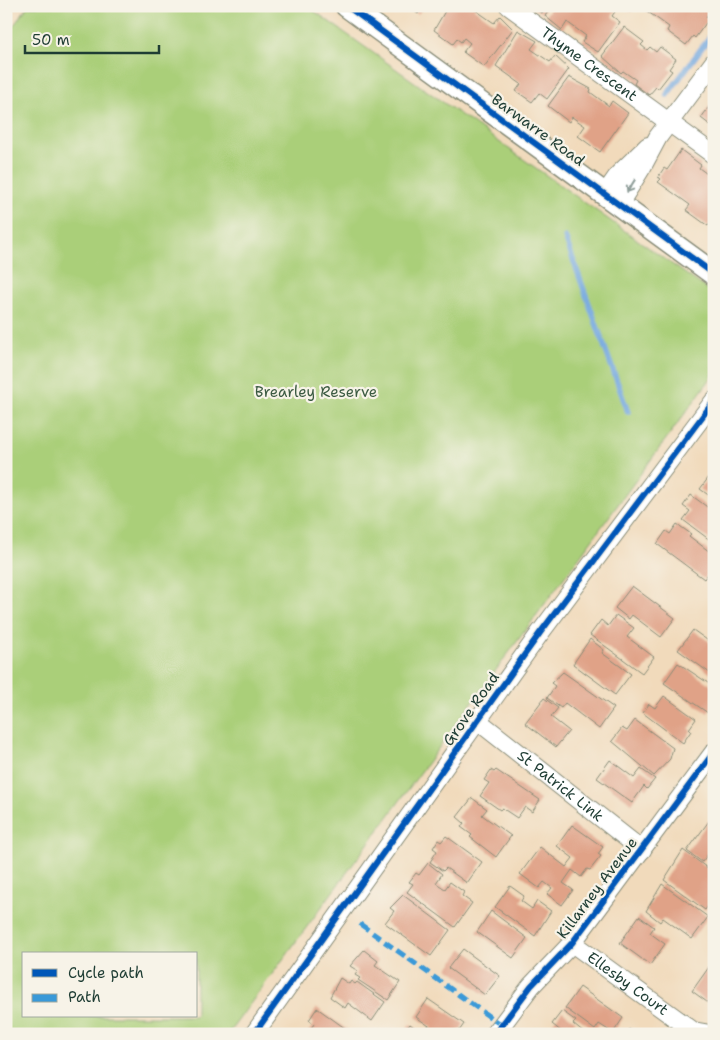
<svg xmlns="http://www.w3.org/2000/svg" width="720" height="1040" viewBox="0 0 720 1040" font-family="'Shantell Sans',sans-serif">
  <rect width="100%" height="100%" fill="#f7f3e8"/>
  <filter id="ink" filterUnits="userSpaceOnUse"><feTurbulence type="fractalNoise" baseFrequency=".02" numOctaves="2"/><feDisplacementMap in="SourceGraphic" scale="10" xChannelSelector="R" yChannelSelector="G"/><feConvolveMatrix kernelMatrix="1 2 1 2 8 2 1 2 1" color-interpolation-filters="sRGB"/></filter>
  <filter id="wash" filterUnits="userSpaceOnUse"><feTurbulence type="fractalNoise" baseFrequency=".0096" numOctaves="4" result="noise"/><feDisplacementMap in="SourceGraphic" scale="20" xChannelSelector="R" yChannelSelector="G"/><feGaussianBlur stdDeviation="1.12" result="paint"/><feColorMatrix in="noise" values="0 0 0 0 0 0 0 0 0 0 0 0 0 0 0 0 0 1.4 0 .05"/><feComposite in="paint" operator="in"/></filter>
  <g filter="url(#wash)">
    <rect width="100%" height="100%" fill="#f1dabb"/>
    <path fill="#aacf79" stroke="#648656" fill-rule="evenodd" d="M28,6h279l407,288v80l-486,660h-222v-998zM24,954h172v62h-172z"/>
    <g fill="none" stroke-linecap="round" stroke-linejoin="round">
      <path stroke="#72a7df" stroke-width="5.5" d="M667,95l47,-64
        M565,237l63,175"/>
    </g>
    <g id="blocks">
      <path fill="#e0a287" d="M6,6h9l-4,5z
        M408,6h16l-6,8z
        M448,6h28l-2,3 20,14 6,-7 13,13 -29,38 -21,-15 7,-9 -6,-5 -3,4 -4,-3 -4,5 -19,-14z
        M529,6h18l-5,7z
        M552,6h67l-7,10 8,6 -22,30 -16,-10 4,-6 -19,-14 -5,8 -17,-14z
        M623,6h13l-5,6z
        M647,6h61l4,3 -6,8 3,2 -14,19 -2,-2 -7,9 -19,-14 2,-4 -25,-18z
        M624,27l20,15 -3,3 6,5 3,-3 6,5 4,-5 16,12 -7,10 3,2 -14,18 -2,-2 -7,8 -15,-11 2,-4 -13,-9 -2,2 -19,-17z
        M518,30l19,11 -6,8 19,13 5,-6 14,13 -22,30 -8,-6 -7,9 -16,-11 5,-7 -25,-18z
        M569,77l22,12 -1,3 19,14 3,-5 16,12 -28,39 -22,-16 7,-10 -13,-9 -3,5 -21,-16z
        M714,100v28l-13,-10z
        M681,150l20,15 -2,3 15,11v40l-6,7 -22,-16 4,-5 -32,-23 3,-3 -3,-2 6,-9 3,2z
        M709,477l5,3v19l-14,-10z
        M691,495l23,17v31l-31,-23 7,-9 -7,-5z
        M677,524l14,10 -2,2 25,19v11l-10,13 -47,-35 9,-13 4,3z
        M632,586l43,32 -14,19 -29,-22 -3,4 -14,-11z
        M616,615l18,13 -7,9 27,20 -12,16 -52,-38 11,-15 7,6z
        M693,630l21,15v31l-36,-26z
        M590,639l14,11 -2,3 29,21 -16,21 -42,-31z
        M678,663l36,24 -2,13 2,3 -6,10 -44,-30z
        M563,672l51,36 -15,21 -34,-26 -4,5 -14,-10 8,-12 -4,-3z
        M664,696l32,23 -7,10 2,2 -8,12 -40,-30 6,-9 6,4z
        M544,698l14,10 -7,9 18,14 -13,16 -31,-24z
        M635,720l38,28 -3,11 -16,17 -42,-35 10,-13 5,3z
        M610,760l24,18 7,-9 14,10 -8,10 -3,-3 -12,17 -35,-25z
        M491,770l3,2 2,-2 44,30 -8,12 -7,-5 -8,11 -15,-10 -2,2 -20,-14 9,-13 -5,-3z
        M472,798l15,11 -5,6 29,21 -15,21 -26,-20 2,-2 -11,-8 3,-4 -7,-6z
        M709,821l5,3v27l-2,-2 -10,13 -15,-11z
        M572,825l31,22 -5,7 3,2 -11,14 -3,-1 -6,8 -9,-7 -9,13 10,7 -11,15 -15,-11 5,-6 -8,-6 -5,6 -19,-14 20,-27 26,20 7,-9 -16,-12z
        M446,836l36,26 -15,21 -21,-15 -3,3 -13,-9 7,-11 -4,-3 5,-8 3,2z
        M683,850l31,23v25l-9,12 -41,-30z
        M428,863l14,11 -6,9 9,6 5,-7 14,10 -2,4 10,7 -17,24 -48,-35 6,-8 -4,-2 7,-9 3,2z
        M662,884l46,33 -16,22 -29,-21 -3,4 -14,-11z
        M510,886l14,10 -3,5 11,8 5,-8 14,10 -16,25 -40,-29z
        M403,895l47,35 -19,26 -46,-33 9,-12 -4,-3z
        M491,911l36,27 -14,20 -36,-26z
        M639,916l15,11 -4,6 15,11 -15,21 -30,-22z
        M463,949l37,27 -15,19 -37,-27z
        M364,950l14,11 -3,4 25,17 -12,18 -30,-20 2,-2 -5,-3 3,-4 -8,-5z
        M714,960v42l-3,3 -19,-14z
        M340,978l9,6 2,-3 4,3 2,-2 28,20 -13,19 -24,-18 -3,5 -15,-11z
        M580,987l43,31 -10,15 -14,-9 -4,6 -30,-22z
        M428,999l36,25 -7,10h-26l-2,-2 3,-4 -16,-11z
        M317,1008l36,26h-46l7,-10 -5,-4z
        M562,1011l14,10 -3,3 12,10h-24l1,-2 -10,-8z
        M410,1024l13,10h-20z
        M629,1029l7,5h-11z"/>
    </g>
  </g>
  <g filter="url(#ink)">
    <use href="#blocks" fill-opacity="0" stroke="#888c78" stroke-width="1"/>
    <g fill="none" stroke-linecap="round" stroke-linejoin="round">
      <g stroke="#888c78" stroke-width="20">
        <g id="minor">
          <path id="s1" d="M509,6l205,149"/>
          <path d="M605,194l14,-20 29,-28"/>
          <path d="M619,204l23,-37 16,-30 56,-75"/>
          <path id="s2" d="M478,721l164,129"/>
          <path id="s3" d="M572,943l121,88 17,3"/>
          <path d="M254,1034l286,-401 174,-232"/>
          <path d="M495,1034l36,-48 41,-43 142,-191"/>
        </g>
      </g>
      <g stroke="#888c78" stroke-width="25">
        <path id="tertiary" d="M347,6l367,268"/>
      </g>
      <use href="#minor" stroke="#fff" stroke-width="18"/>
      <use href="#tertiary" stroke="#fff" stroke-width="22"/>
      <path stroke="#3a99d8" stroke-width="5" stroke-dasharray="10 5" stroke-linecap="butt" d="M360,924l141,101"/>
      <g stroke="#f7f3e8" stroke-width="9">
        <path id="cycleway" d="M347,6l367,268
          M254,1034l286,-401 174,-232
          M495,1034l36,-48 41,-43 142,-191"/>
      </g>
      <use href="#cycleway" stroke="#0057b8" stroke-width="6"/>
    </g>
    <defs><path id="oneway-shaft" d="M-6 0H5M1.5-3L5.5 0L1.5 3" fill="none" stroke-width="1.6" stroke-linecap="round" stroke-linejoin="round" transform="scale(1.25)"/></defs>
    <use stroke="#8f9e9a" href="#oneway-shaft" transform="translate(631 186) rotate(122)"/>
  </g>
  <g text-anchor="middle" stroke-width="4.5" stroke-linejoin="round" paint-order="stroke">
    <g font-size="15" fill="#1f3d34" stroke="#f7f3e8">
      <text dy="5" stroke="none"><textPath href="#s1" startOffset="99">Thyme Crescent</textPath></text>
      <text transform="translate(538 130) rotate(36)" y="5">Barwarre Road</text>
      <text transform="translate(471 709) rotate(-55)" y="5">Grove Road</text>
      <text dy="5" stroke="none"><textPath href="#s2" startOffset="105">St Patrick Link</textPath></text>
      <text transform="translate(597 888) rotate(-53)" y="5">Killarney Avenue</text>
      <text dy="5" stroke="none"><textPath href="#s3" startOffset="69">Ellesby Court</textPath></text>
    </g>
    <g font-size="15" fill="#3b5a42" stroke="#f7f3e8">
      <text x="316" y="397">Brearley Reserve</text>
    </g>
  </g>
  <rect width="720" height="1040" fill="none" stroke="#f7f3e8" stroke-width="25"/>
  <rect x="22" y="952" width="175" height="65" fill="#f7f3e8" stroke="#a1aaa0"/>
  <rect x="32" y="969" width="25" height="8" fill="#0057b8" stroke="#a1aaa0"/>
  <text x="68" y="978" font-size="15" fill="#1f3d34">Cycle path</text>
  <rect x="32" y="994" width="25" height="8" fill="#3a99d8" stroke="#a1aaa0"/>
  <text x="68" y="1002" font-size="15" fill="#1f3d34">Path</text>
  <path d="M25 45v8h134v-8" fill="none" stroke="#1f3d34" stroke-width="2.5"/>
  <text x="32" y="45" font-size="15" fill="#1f3d34" stroke="#f7f3e8" stroke-width="4" paint-order="stroke">50 m</text>
</svg>
